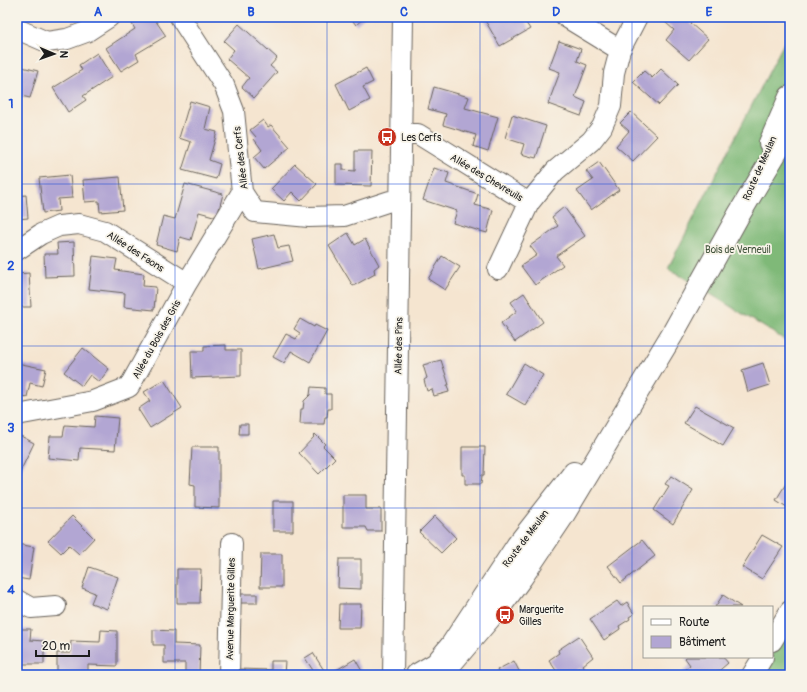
<svg xmlns="http://www.w3.org/2000/svg" width="807" height="692" viewBox="0 0 807 692" font-family="Pangolin,sans-serif">
  <rect width="100%" height="100%" fill="#f7f3e8"/>
  <filter id="ink" filterUnits="userSpaceOnUse"><feTurbulence type="fractalNoise" baseFrequency=".025" numOctaves="2"/><feDisplacementMap in="SourceGraphic" scale="8" xChannelSelector="R" yChannelSelector="G"/><feConvolveMatrix kernelMatrix="1 2 1 2 8 2 1 2 1" color-interpolation-filters="sRGB"/></filter>
  <filter id="wash" filterUnits="userSpaceOnUse"><feTurbulence type="fractalNoise" baseFrequency=".012" numOctaves="4" result="noise"/><feDisplacementMap in="SourceGraphic" scale="16" xChannelSelector="R" yChannelSelector="G"/><feGaussianBlur stdDeviation="0.9" result="paint"/><feColorMatrix in="noise" values="0 0 0 0 0 0 0 0 0 0 0 0 0 0 0 0 0 1.4 0 .05"/><feComposite in="paint" operator="in"/></filter>
  <g filter="url(#wash)">
    <rect width="100%" height="100%" fill="#f5e5d0"/>
    <path fill="#7fb978" stroke="#4e6a4a" d="M790,31v312l-122,-75z
      M790,621v54h-33l15,-18v-6z"/>
    <g id="blocks">
      <path fill="#b2a6d3" d="M144,17h9l13,19 -30,18 3,6 -18,11 -15,-23 29,-19 -3,-5z
        M350,17h15l-9,8z
        M483,17h26l3,4 7,-4h3l8,12 -30,17z
        M670,17h25l-5,6 18,16 -19,21 -23,-20 8,-10 -9,-8z
        M239,24l38,34 -7,8 7,6 -23,26 -12,-11 7,-9 -22,-19 7,-9 -10,-9z
        M559,41l22,8 -4,12 10,4 -12,32 11,5 -5,14 -33,-12 12,-32 -11,-4z
        M97,53l15,24 -29,19 3,4 -18,12 -15,-24 29,-18 -3,-5z
        M18,66l20,5 -8,27 -13,-3z
        M366,68l7,14 -10,5 7,13 -21,11 -13,-27z
        M661,69l17,16 -19,20 -26,-23 11,-11 8,7z
        M434,87l35,10 -4,11 33,9 -10,34 -15,-5 3,-11 -33,-10 3,-11 -18,-5z
        M190,101l20,6 -5,22 12,3 -8,28 11,4 -4,15 -34,-9 9,-28 -12,-4z
        M631,112l26,24 -24,25 -17,-15 13,-15 -9,-8z
        M512,115l34,11 -10,32 -15,-4 3,-10 -19,-6z
        M263,120l5,7 3,-2 19,22 -26,22 -10,-12 8,-7 -8,-11 2,-2 -6,-7z
        M355,151h17l-1,35 -35,-1v-21h7v6l12,1z
        M599,162l20,28 -28,20 -14,-19 16,-11 -7,-9z
        M295,164l22,20 -16,17 -9,-9 -8,9 -13,-12z
        M434,168l15,5 -3,10 32,11 -3,11 18,5 -6,23 -34,-10 4,-12 -34,-11z
        M70,175l2,23 -14,1 1,12 -16,2 -4,-35z
        M120,177l3,33 -23,2 -1,-11 -14,1 -2,-22z
        M185,184l38,10 -6,23 -18,-5 -8,28 -11,-3 -3,14 -21,-6 7,-29 12,3z
        M26,195l2,23 -11,1v-23z
        M564,207l21,29 -29,20 7,9 -28,20 -14,-19 16,-11 -7,-9 28,-20 -6,-9z
        M348,233l7,12 10,-6 14,26 -5,4 1,5 -22,12 -24,-40z
        M274,234l4,14 11,-2 4,15 -34,8 -7,-30z
        M74,242l1,34 -30,1 -1,-23h14l-1,-11z
        M93,256l24,3 -2,11 29,4 -1,12 13,1 -2,23 -30,-3 1,-14 -36,-4z
        M442,256l18,11 -15,23 -17,-11z
        M29,273l2,34h-14v-33z
        M524,293l19,29 -28,20 -14,-19 16,-12 -6,-9z
        M300,319l14,8 1,-2 12,6 -17,31 -19,-11 -7,12 -11,-6 13,-23 10,5 4,-6 -6,-4z
        M226,345v5h15v26l-49,2 -1,-27h13v-5z
        M83,348l26,21 -10,13 -9,-7 -8,11 -18,-14z
        M441,360l8,25h-2l2,7 -15,4 -2,-7 -5,2 -3,-11 3,-2 -4,-13z
        M17,363l29,6 -4,17 -12,-3 -3,14 -10,-2z
        M524,363l19,12 -18,30 -19,-11z
        M763,363l7,22 -22,7 -6,-22z
        M164,380l18,28 -32,20 -12,-19 12,-8 -6,-9z
        M311,387l14,1v6h6v15h-3l-1,8h-2l-1,7h-24l1,-15h2l1,-8 6,-6z
        M695,406l39,22 -11,18 -39,-23z
        M95,416l23,2 -3,32 -35,-2 -1,13 -31,-3 2,-22h13l2,-11 29,2z
        M240,424h8v10h-9z
        M17,434l17,9 -14,29 -3,-2z
        M315,434l10,10 -2,2 12,12 -16,16 -20,-21 15,-16 -1,-1z
        M192,447h27v61l-24,-1v-22l-5,-1z
        M462,447h23l-1,28h-2l-1,9h-16v-9h-3z
        M671,476l22,14 -20,34 -19,-14 15,-24 -4,-2z
        M790,477v32l-14,-9z
        M343,495h23v14h15v22h-13l-2,-4h-23z
        M273,501h20v30h-20z
        M72,516l22,22 -15,16 -10,-9 -8,8 -13,-12z
        M435,516l21,22 -15,15 -22,-21z
        M762,535l21,12 -21,32 -20,-12z
        M642,540l13,16 -34,27 -13,-17z
        M17,544l17,3 -5,33 -12,-2z
        M261,554h21v33h-22z
        M339,559h22v30l-23,-1z
        M89,567l29,10 -11,32 -16,-6 4,-10 -13,-5z
        M177,569h24l-1,34h-23z
        M238,594h19v9h-19z
        M723,595l18,12h-26z
        M617,601l4,5 6,-4 7,12 -5,3 1,2 -11,7 1,3 -16,11 -14,-21z
        M339,604h22l-1,24h-22z
        M17,629h14l-1,11 14,1v23h-27z
        M101,630l16,1v35l-29,-1v10h-31v-22h13l1,-12 29,1z
        M153,630l21,1v13l26,1 -1,30h-14v-12h-21v-18h-11z
        M579,636l14,21 -10,8 2,4 -4,2 -2,-3 -13,7h-7l-10,-15 10,-7 -1,-3z
        M313,653l14,22h-11l-11,-17z
        M686,657h37l5,6 -14,12h-28l-3,-4 7,-6 -5,-7z
        M355,659l8,14 -3,2h-32z
        M271,661h14l-1,14h-47v-6l34,1z
        M514,661l7,14h-21l-3,-5z"/>
    </g>
  </g>
  <g filter="url(#ink)">
    <use href="#blocks" fill-opacity="0" stroke="#68625b" stroke-width="1"/>
    <g fill="none" stroke-linecap="round" stroke-linejoin="round">
      <g stroke="#68625b" stroke-width="22">
        <path id="minor" d="M180,17l44,68 10,26 8,81 13,20 54,5 35,-1 46,-15h10
          M566,17l54,33
          M17,29l30,13 20,-3 19,-7 23,-15
          M402,134h16l111,69
          M17,250l24,-16 18,-8 20,-2 26,7 82,52
          M498,269l31,-66 26,-32 36,-30 11,-14 9,-21 3,-33 6,-23 17,-33
          M17,415l76,-14 36,-14 58,-104 55,-91
          M17,600l14,8 25,-2
          M772,641l18,-30
          M229,675l3,-132
          M393,675l10,-658
          M752,675l11,-18"/>
      </g>
      <g stroke="#68625b" stroke-width="24">
        <path id="secondary" d="M770,143l20,-46
          M417,675l19,-11 15,-18 66,-100 57,-73
          M446,675l6,-13 52,-61 17,-23 41,-61 111,-184 65,-117 52,-87"/>
      </g>
      <use href="#minor" stroke="#fff" stroke-width="20"/>
      <use href="#secondary" stroke="#fff" stroke-width="22"/>
    </g>
  </g>
  <path fill="none" stroke="#1d4ed8" stroke-width="1" stroke-opacity="0.55" d="M175,17v658M327,17v658M480,17v658M632,17v658M17,184h773M17,346h773M17,508h773"/>
  <defs>
    <g id="bus-disc" transform="scale(1)"><circle r="9.5" fill="#c8321e" stroke="#f7f3e8"/><path d="M-5-6H5V4H4V6H2V4H-2V6H-4V4H-5ZM-3.5-4V0h7V-4ZM-3.5 1.2v1.5H-2V1.2ZM2 1.2v1.5H3.5V1.2Z" fill="#fff"/></g>
  </defs>
  <g fill-rule="evenodd">
    <use href="#bus-disc" x="387" y="137"/>
    <use href="#bus-disc" x="505" y="615"/>
  </g>
  <g text-anchor="middle" stroke-width="3.5" stroke-linejoin="round" paint-order="stroke">
    <g font-size="10" fill="#1c1c1c" stroke="#f7f3e8" text-anchor="start">
      <text x="401" y="141">Les Cerfs</text>
      <text x="519" y="613">Marguerite<tspan x="519" dy="12">Gilles</tspan></text>
    </g>
    <g font-size="10" fill="#1c1c1c" stroke="#f7f3e8">
      <text transform="translate(240 158) rotate(-97)" y="4">Allée des Cerfs</text>
      <text transform="translate(759 168) rotate(-66)" y="4">Route de Meulan</text>
      <text transform="translate(487 177) rotate(31)" y="4">Allée des Chevreuils</text>
      <text transform="translate(136 251) rotate(33)" y="4">Allée des Faons</text>
      <text transform="translate(156 339) rotate(-61)" y="4">Allée du Bois des Gris</text>
      <text transform="translate(398 346) rotate(-89)" y="4">Allée des Pins</text>
      <text transform="translate(525 538) rotate(-53)" y="4">Route de Meulan</text>
      <text transform="translate(230 609) rotate(-89)" y="4">Avenue Marguerite Gilles</text>
    </g>
    <g font-size="10" fill="#43553e" stroke="#f7f3e8">
      <text x="738" y="253">Bois de Verneuil</text>
    </g>
  </g>
  <rect width="807" height="692" fill="none" stroke="#f7f3e8" stroke-width="44"/>
  <rect x="643" y="606" width="130" height="52" fill="#f7f3e8" stroke="#9f9d96"/>
  <rect x="651" y="619" width="20" height="6" fill="#ffffff" stroke="#9f9d96"/>
  <text x="679" y="626" font-size="12" fill="#1c1c1c">Route</text>
  <rect x="651" y="636" width="20" height="12" fill="#b2a6d3" stroke="#9f9d96"/>
  <text x="679" y="646" font-size="12" fill="#1c1c1c">Bâtiment</text>
  <g transform="translate(54 54) rotate(92)" stroke="#f7f3e8" stroke-width="3" paint-order="stroke">
  <path d="M0-3L7 15L0 10L-7 15Z" fill="#1c1c1c"/>
  <text y="-6" font-size="11" font-weight="bold" text-anchor="middle" fill="#1c1c1c">N</text>
  </g>
  <path d="M36 650v6h53v-6" fill="none" stroke="#1c1c1c" stroke-width="2"/>
  <text x="42" y="650" font-size="12" fill="#1c1c1c" stroke="#f7f3e8" stroke-width="3" paint-order="stroke">20 m</text>
  <rect x="22" y="22" width="763" height="648" fill="none" stroke="#1d4ed8" stroke-width="1.5"/>
  <g font-size="13" text-anchor="middle" font-weight="bold" fill="#1d4ed8">
    <text x="98" y="16">A</text>
    <text x="251" y="16">B</text>
    <text x="404" y="16">C</text>
    <text x="556" y="16">D</text>
    <text x="709" y="16">E</text>
    <text x="11" y="108">1</text>
    <text x="11" y="270">2</text>
    <text x="11" y="432">3</text>
    <text x="11" y="594">4</text>
  </g>
</svg>
